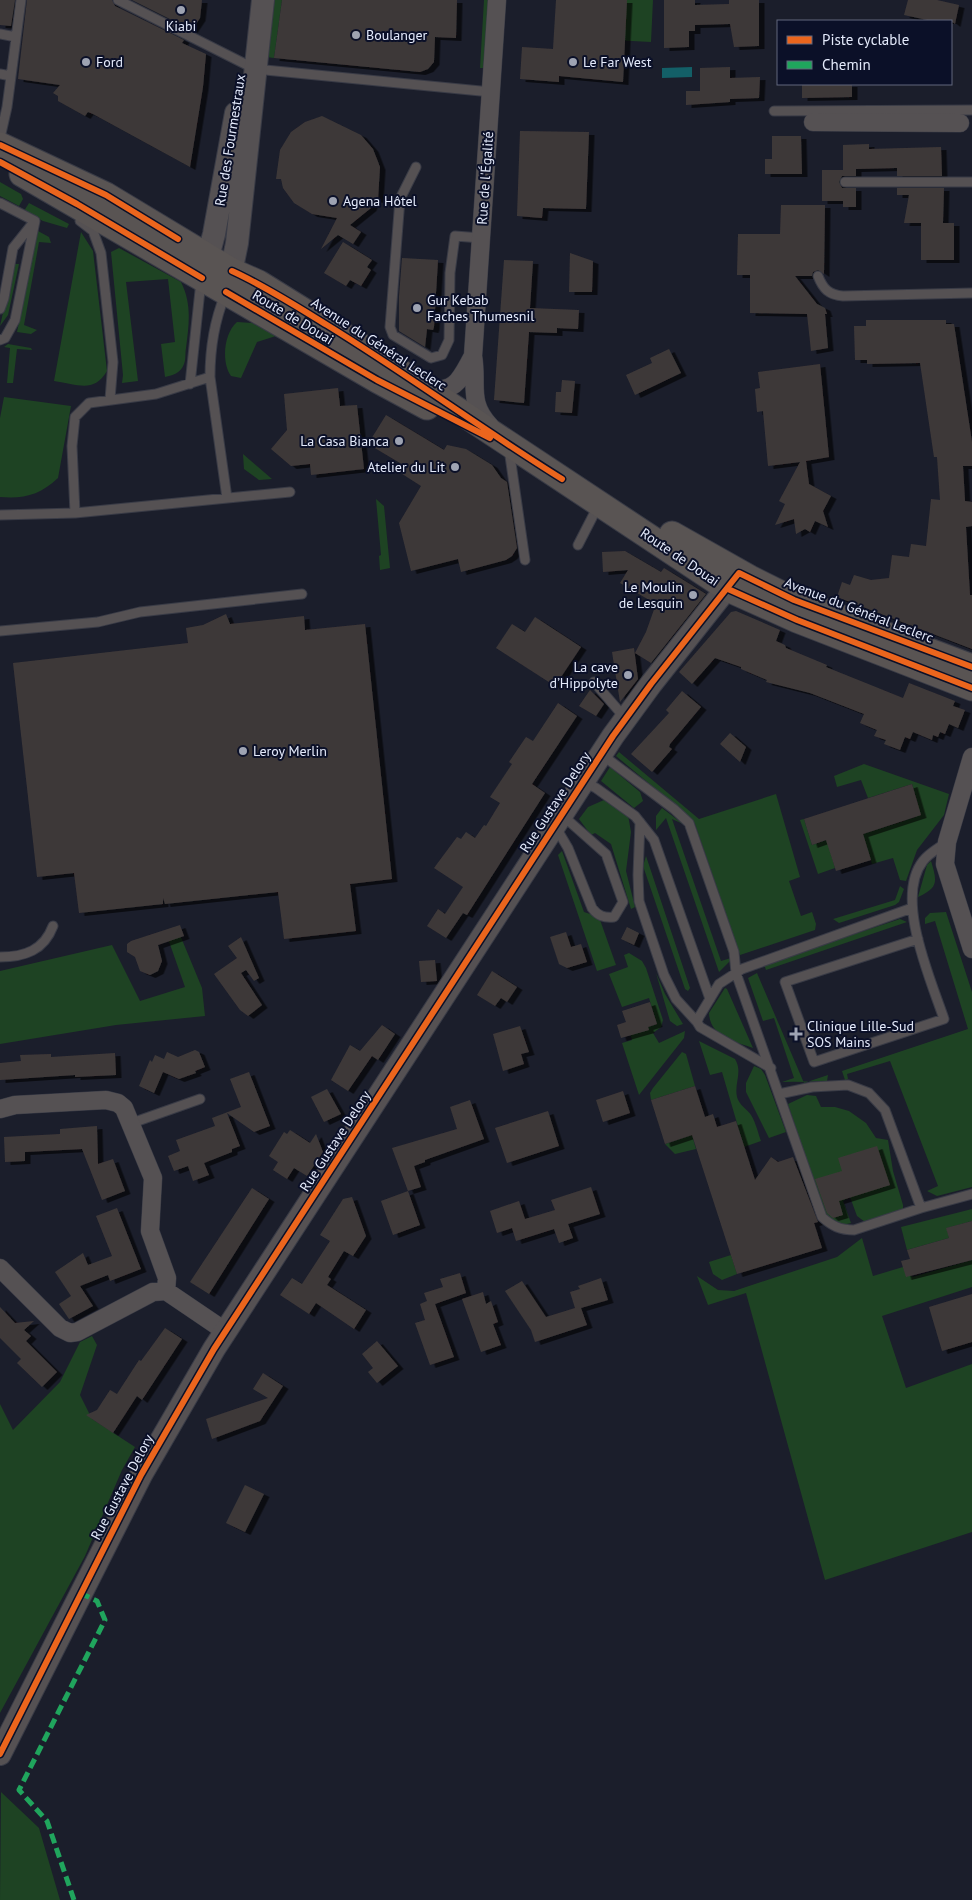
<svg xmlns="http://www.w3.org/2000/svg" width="972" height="1900" viewBox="0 0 972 1900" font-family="'PT Sans',sans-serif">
  <defs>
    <filter id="shadow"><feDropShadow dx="5.5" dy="3" stdDeviation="0" flood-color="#0009"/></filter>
  </defs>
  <rect width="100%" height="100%" fill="#1b1e2b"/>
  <path fill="#1e4323" d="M272,0h10l-8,58 -8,-1z
    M484,0h5l-4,68h-5z
    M627,0h26l-2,42 -57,-3z
    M0,182l21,12 2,5 -4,7 -19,-10z
    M29,203l40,21 -2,4 -24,-7 -19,-10z
    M38,231l11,6 2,6 -12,-1 -15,83 13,5 -6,4 -14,-2z
    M81,232l12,19 14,120c-14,23 -29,13 -53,10z
    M119,248l62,34c11,22 8,42 5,66 -1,5 0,12 -2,16 -3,9 -11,11 -19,13l-4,-33 14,-2 -7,-63 -42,3 12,99 -16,2 1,-8 -12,-123z
    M14,264h5l-11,51 -8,11z
    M237,322l15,1 24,13 -19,6 -16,36 -10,-2c-10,-14 -7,-43 6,-54z
    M8,344l23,4 1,2 -15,-1 -4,34h-6l3,-35 -6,-1z
    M4,397l67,9 -13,72c-18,17 -34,21 -58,19v-79z
    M243,454l29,25 -13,1 -15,-11z
    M376,499l8,7 6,62 -10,2 -1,-14 2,-1z
    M619,752l80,67 77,-25 24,83 -11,4 12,35 11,-4 4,12 -1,6 -75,25 -45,-131 -8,-9 -71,-59z
    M864,764l85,30 -5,21 -27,35 -11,31 -6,-1 -7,-22 -21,6 -9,-30 53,-17 -2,-5 4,-8 -6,-20 -44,14 -7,-18 -24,7 -3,-11z
    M610,767l30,25 3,9 -9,7 -33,-27z
    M604,800l24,15 3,17 -5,39 9,36 -4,2 -20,-65 -16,-11 -4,2 -12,-16 9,-12z
    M662,808l21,16 -11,-5 49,142 10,-3 -1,3 -11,11 -53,-154 -10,12v-14z
    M804,819l8,26 15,-5 8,28 -17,6 -18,-54z
    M562,851l22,61 15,5 17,48 -19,6 -39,-116z
    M646,856l44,132 -2,3 -3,-2 -42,-123z
    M931,861c6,20 8,27 -13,36l9,-32z
    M900,886l4,3 -5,13 -4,3 -56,18 -6,-4 62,-19z
    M946,912l26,80v195l-35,9 -10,-5 11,-5 -48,-125 -43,13 1,5 -3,1 -3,-9 126,-42 -33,-108 -10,3v-6l5,-5z
    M900,919l7,3 -141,48 -2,-6z
    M178,930l24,58 3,28 -89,9 -116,19v-73l112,-26 28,56 45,-14 -19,-54z
    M629,953l13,8 4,7 17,52 -2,7 -8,6 6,10 26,-12 -1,7 -45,57 -17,-52 10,-3 -2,-7 27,-9 -8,-26 -27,9 -13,-33 19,-7 -4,-12z
    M656,973l9,21 18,30 -6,2 -7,-5z
    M757,973l47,110 24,-8 -1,6 -45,1 12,-4 -20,-60 -11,3 -15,-43z
    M725,988l2,1 26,59c-19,-7 -43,-11 -44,-35z
    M699,1041l36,18c8,13 -1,24 2,38 2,8 10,12 14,18 5,8 7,18 10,26l-17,6 -22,-75 -12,3z
    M682,1052l4,2 9,32 -44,14 -1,-7 3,-5z
    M754,1066l7,3 4,6 21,57 -17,6 -23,-46v-9z
    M807,1095l9,1 5,11h14l14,4 17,12 10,15 12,2 5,31 10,34v6l-38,11 -8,-6 -7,-19 -7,4 8,22 -8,2 -16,-9 -5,-9 -34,-103z
    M692,1135l4,14 -21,5 -10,-10z
    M972,1209v12l-25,7 2,10 -42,12 -6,-23z
    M862,1238l11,38 30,-9 10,10 59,-17v27l-90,29 24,72 66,-24v168l-147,48 -79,-287 -38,12 -11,-29 21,14 16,1 103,-34z
    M731,1255l6,19 -15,6 -9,-6 -4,-12z
    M92,1336l5,9 -17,50 12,24 43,28 -13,23 -37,86 -85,157v-309l13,26 47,-48 20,-40z
    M1,1792l38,36 21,72h-60z"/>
  <path fill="#135f67" d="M692,67v10l-30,1v-10z"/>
  <path fill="#3e3838" filter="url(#shadow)" d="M0,0h15l-4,26 -11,-1z
    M27,0h85l3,6 69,34 -2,3 24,11 -3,33 -13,80 -97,-53 -5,-2 -3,4 -27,-15v-5l-5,-3 7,-8 -42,-6z
    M132,0h70l-2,18 -8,12z
    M282,0h175l-1,38 -21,-1 -1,25 -6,7 -8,3 -146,-14z
    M556,0h71l-4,82 -64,-6v6l-39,-3 2,-32 31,2z
    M664,0h31v5l34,-1v-4h30v46l-25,1 -4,-23 -35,1v6h-6v16l-25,1z
    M908,0h29l22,5 -4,19 -4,-3h-19l-28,-6z
    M730,67v11l30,-1 -1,21 -29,1v3l-44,3v-14h14v5v-28z
    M802,84h50v13l-50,1z
    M322,116l39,19 12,14 7,18 -2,33 -4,-1 -3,9 -21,17 11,7 -8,12 -15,-9 -17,14 16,-31 -25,-4 -18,-11 -11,-15 -2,-9h-5l4,-29 11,-18 14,-10z
    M520,131l69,1 -3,77 -43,-1 -1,10 -25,-2z
    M772,136h29l1,38h-37v-15h7z
    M869,144v5l72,-2 1,29h-45v-8l-41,1v7h-14l-3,6 3,6h14v19h-13v-6h-21v-31h21v-25z
    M897,188h47l-1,35h11v37h-33v-37h-17l5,-28h-12z
    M781,205h44l-1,69 -6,-4 -5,2 -1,4h-17l22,28 8,4 2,6h-2l3,34 -17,3 -4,-37 -57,-1v-38h-13l1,-41h42z
    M343,242l29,18 -5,7 4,3 -10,16 -11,-6 -4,6 -22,-13z
    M570,253l23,8 -1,31h-23z
    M402,258l36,2 -4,67 -1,3 -6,-1 -2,18 -26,-16v-34z
    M504,260l29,1 -3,47 49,2 -1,19 -21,-1v5l-28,-1 -5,71 -30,-3z
    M866,320h80v4h8l18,118v24h-9l2,35 7,1v24l-6,1 4,68h2v54l-135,-52 5,-15 8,3 4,-10 17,5 18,-2 3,-23 17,2 2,-13 15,2 5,-47 9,1 -3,-43h-3l-14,-94 -53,1v-4h-12l-1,-34h12z
    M669,349l12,24 -46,22 -9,-20 26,-12 -2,-5z
    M820,364l9,93 -23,4 3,23 22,12 -8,15 5,16 -13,-6 -5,11 -5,-3 -9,5 -2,-15 -19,6 10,-21 -6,-3 21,-39 -32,4 -5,-55 -6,1 -2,-23 5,-1 -2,-16z
    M562,380l13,1 -3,32 -17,-1 1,-20h5z
    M338,388l2,18 17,-1 7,64 -53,6 -1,-11 -19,2 -20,-17 16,-19 -3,-36z
    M386,415l58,35 3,-5 19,4 26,16 9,13 6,4 10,66 -5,8 -6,4 -45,12 -3,-13 -47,12 -12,-48 22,-37 -25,-16 4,-7 -32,-19z
    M625,551l36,21 3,-4 42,26 -55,69 -16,-10 11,-21 10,-28 -36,-21 8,-13 -25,2 -1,-20z
    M736,611l44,19 -4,11 9,4 1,3 41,17 -1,2 77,31 6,-15 46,18 -2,5 12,4 -7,18 -9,-4 -4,10 -5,-2 -2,5 -5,-2 -1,5 -19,-8 -3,7 -5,-2 -5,13 -16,-6 2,-4 -12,-4 3,-6 -17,-7 4,-9 -54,-21 -44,-11 1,-2 -26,-11v-2l-26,-9 -23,26 -13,-12 52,-60z
    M226,614l4,10 74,-8 1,14 60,-6 27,255 -42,5 6,47 -72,8 -6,-47 -113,12 -2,-6v6l-84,9 -5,-40 -37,4 -24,-214 175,-20 -2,-15 17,-3z
    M535,617l46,30 -26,39 -59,-38 16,-24 13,8z
    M634,648l4,31 -18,23 -8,-50z
    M590,690l14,14 -8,12 -17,-10z
    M682,691l19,16 -31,37 -1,3 3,2 -20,23 -21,-18 38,-41 -3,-3z
    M558,703l19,13 -45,68 13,9 -78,122 -4,-2 -17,25 -19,-12 11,-17 7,5 18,-27 -29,-19 23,-31 4,2 5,-7 9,6 9,-13 2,1 14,-23 -10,-6 22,-33 -3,-2 17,-25 7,4z
    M730,733l16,14 -6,15 -20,-18z
    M912,784l9,31 -58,19 8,26 -35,11 -10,-31 -14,5 -8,-26z
    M180,925l4,11 -26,9 4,16 -4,10 -8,4 -10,-4 -5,-14 -8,-5v-8l4,-3z
    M627,927l12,6 -5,12 -13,-6z
    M566,932l5,15 10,-3 6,18 -20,6 -8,-4 -9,-27z
    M241,937l18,41 -5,3 -8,-11 -5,3 21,32 -14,11 -8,-6 -26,-36 23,-16 -9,-12z
    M435,960l2,21 -16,1 -2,-21z
    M492,971l25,16 -10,15 -6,-4 -6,8 -18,-11z
    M650,1002l7,22 -9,3 1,3 -28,8 -4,-13 9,-3 -4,-11z
    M382,1025l13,9 -17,26 -6,-4 -24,35 -17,-11 19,-35 10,6z
    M520,1026l9,26 -8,2 3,10 -21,7 -10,-37z
    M195,1050l4,2 6,15 -10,4 1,2 -17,6 -16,-7 -9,21 -15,-7 11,-26 2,2 3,-7 9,4 3,-7 11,5z
    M115,1053l1,22 -41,2v-2l-75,5v-17l21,-2 -1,-6 31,-1v3z
    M249,1072l21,54 -16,6 -27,-19 13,33 -8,3v3l-28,11 5,12 -16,6 -5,-15 -14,5 -6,-15 12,-5 -4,-11 39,-14 -3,-8 29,-11 -11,-28z
    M695,1086l10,31 8,-3 4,13 19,-6 19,59 16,-23 7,5 15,-5 25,65 -4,1 8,25 -85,26 -45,-139 -27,9 -14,-44z
    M327,1089l14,25 -17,8 -13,-25z
    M623,1091l7,22 -27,9 -7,-22z
    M470,1100l14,39 -59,21v2l-11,4 7,21 -13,4 -16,-43 65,-19 -7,-22z
    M548,1111l11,35 -52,17 -12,-35z
    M97,1126l1,38 15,-5 12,32 -23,9 -20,-51 -57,3v9l-20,1 -1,-25 56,-3v-5z
    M290,1130l20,13 6,-9 7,18 -16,24 -13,-8 -7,11 -14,-9 5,-8 -9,-6 15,-24 3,2z
    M877,1146l13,39 -51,16 4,14 -10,3 -6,-5 -12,-34 27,-8 -4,-13z
    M591,1187l9,27 -32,10 5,14 -14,5 -5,-14 -38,12 -4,-13 -15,5 -7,-22 29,-10 6,18 30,-9 -4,-10z
    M252,1188l17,11 -60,95 -19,-12z
    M408,1191l12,34 -27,10 -12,-34z
    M352,1197l14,39 -13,20 -9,-5 -16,26 3,2 -4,6 39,25 -12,19 -38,-26 -7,11 -29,-19 12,-17 10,6 28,-43 -10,-6 23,-36z
    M117,1208l24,61 -31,12 -2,-6 -28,11 13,20 -24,13 -10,-15 12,-8 -16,-24 28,-19 5,12 24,-9 -16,-40z
    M972,1221v39l-66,17 -5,-16 9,-2 -3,-9 42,-12 -3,-10z
    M460,1273l6,20 -31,11 19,53 -24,8 -15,-42 10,-3 -5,-16 7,-3 -3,-8 19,-6 -3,-8z
    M601,1278l7,22 -27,8 6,17 -52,17 -4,-12 -26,-39 17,-10 24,36 29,-9 -5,-16 10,-3 -2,-3z
    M483,1292l3,12 5,-3 7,21 -5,2 8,21 -20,7 -19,-53z
    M972,1294v48l-30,9 -13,-44z
    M0,1307l15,16 19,-2 -10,9 7,6 -5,5 31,31 -15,15 -25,-24 4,-4 -21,-21z
    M165,1328l17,11 -40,61 -5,-4 -24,37 -27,-18 11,-5 13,-20 7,4 22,-34 2,1z
    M377,1341l21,25 -21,17 -9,-11 5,-4 -11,-14z
    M263,1373l20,13 -23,35 -48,18 -6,-20 62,-21 -15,-9z
    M245,1485l19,9 -19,38 -19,-9z"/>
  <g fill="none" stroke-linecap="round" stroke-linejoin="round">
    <g stroke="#393b46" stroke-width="11">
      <path id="service" d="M118,0l137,69 236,23
        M0,34l16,3
        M0,74l11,2
        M774,111l198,-1
        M0,138l7,-31 14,-107
        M416,167l-16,32 -10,128 3,8 38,23 11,-3 7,-15 1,-67 5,-37 26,2
        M845,182h127
        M0,203l35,18 -20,99 -10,18 -5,2
        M80,221l13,10 8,22 12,109 -3,37
        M818,276c5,13 11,19 25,20l129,-3
        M0,309l4,-11 9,-50 20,-25
        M210,377c0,-29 4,-55 15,-82
        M190,384l11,-103
        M509,449l16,111
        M75,513l-3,-67 3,-29 14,-14 67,-9 54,-17 17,121
        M0,515l75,-2 215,-21
        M578,545l20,-39
        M0,631l98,-9 42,-10 162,-18
        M594,682l31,36
        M601,754l73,55 15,14 45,129 2,21 86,244c10,9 18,13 32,13l67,-22
        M584,782l12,6 39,28 19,24 56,159
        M640,822l-2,53 1,26 25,74 12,24 21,23
        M555,826l13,22 24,60c6,8 12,10 22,9l9,-15 -17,-48 -44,-39
        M918,939l-133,43 29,80 130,-43c-13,-39 -50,-121 -21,-158 6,-8 16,-13 24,-19
        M0,957c25,0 44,-7 53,-31
        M771,1068l-71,-41 -3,-5 2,-5 20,-33 23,-15 170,-61
        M779,1094l33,-7 36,-2 21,8 16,17 36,98 51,-14
        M132,1123l68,-24"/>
    </g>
    <g stroke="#393b46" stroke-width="19">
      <path id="minor" d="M813,122l147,1
        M428,390c29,2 32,-11 45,-34
        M490,426c-23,-24 -12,-42 -17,-70l24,-356
        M972,757l-25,85 -2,22 27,85
        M0,1109l15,-4 91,-5 12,3 6,5 29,70 -3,53 17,47 -1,13
        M0,1268l60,60 10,5 7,-1 76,-40 13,-1 59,40"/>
    </g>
    <g stroke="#393b46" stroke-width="24">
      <path id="tertiary" d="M204,272l10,-38 22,-121
        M228,287l9,-44 26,-243
        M0,1754l141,-279 73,-126 399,-613 38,-52 87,-110"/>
    </g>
    <g stroke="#393b46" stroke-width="27">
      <path id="secondary" d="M0,145l106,50 126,76 27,12 111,69 358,237 69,31 175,68
        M22,174l355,206 50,27
        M672,534l78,44 44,22 178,67"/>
    </g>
    <use href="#service" stroke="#555153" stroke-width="9"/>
    <use href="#minor" stroke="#555153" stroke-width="18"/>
    <use href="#tertiary" stroke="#555153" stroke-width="22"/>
    <use href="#secondary" stroke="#595453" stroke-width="25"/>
    <path stroke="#20a55d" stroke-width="5" stroke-dasharray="10 5" stroke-linecap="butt" d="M74,1900l-27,-79 -28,-31 86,-170 -8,-19 -15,-7"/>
    <g stroke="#0b1028" stroke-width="9">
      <path id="cycleway" d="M0,145l106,50 72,44
        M0,162l77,42 125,74
        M232,271c33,15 64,35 95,54 80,49 156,105 235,154
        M226,292l151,88 113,58
        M728,589l69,31 175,68
        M0,1754l141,-279 73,-126 399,-613 38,-52 88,-111 55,27 178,67"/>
    </g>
    <use href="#cycleway" stroke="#eb651d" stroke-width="6"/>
  </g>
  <g fill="#9ea3b2" stroke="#0b1028" stroke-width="2">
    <circle cx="181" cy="10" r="5"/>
    <circle cx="356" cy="35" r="5"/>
    <circle cx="86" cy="62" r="5"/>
    <circle cx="573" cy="62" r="5"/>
    <circle cx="333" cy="201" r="5"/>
    <circle cx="417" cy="308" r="5"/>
    <circle cx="399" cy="441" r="5"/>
    <circle cx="455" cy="467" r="5"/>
    <circle cx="693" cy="595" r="5"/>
    <circle cx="628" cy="675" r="5"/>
    <circle cx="243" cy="751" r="5"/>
    <path d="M793.5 1026.5h5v5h5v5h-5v5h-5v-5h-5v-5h5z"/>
  </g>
  <g text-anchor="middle" stroke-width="4" stroke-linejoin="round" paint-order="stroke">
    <g font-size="14" fill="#e4eafb" stroke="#0b1028" text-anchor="start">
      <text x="181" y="31" text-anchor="middle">Kiabi</text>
      <text x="366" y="40">Boulanger</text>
      <text x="96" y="67">Ford</text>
      <text x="583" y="67">Le Far West</text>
      <text x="343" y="206">Agena Hôtel</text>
      <text x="427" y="305">Gur Kebab<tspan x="427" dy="16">Faches Thumesnil</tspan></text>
      <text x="389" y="446" text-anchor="end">La Casa Bianca</text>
      <text x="445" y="472" text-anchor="end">Atelier du Lit</text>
      <text x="683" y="592" text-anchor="end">Le Moulin<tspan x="683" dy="16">de Lesquin</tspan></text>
      <text x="618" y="672" text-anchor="end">La cave<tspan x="618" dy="16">d’Hippolyte</tspan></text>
      <text x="253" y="756">Leroy Merlin</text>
      <text x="807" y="1031">Clinique Lille-Sud<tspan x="807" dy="16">SOS Mains</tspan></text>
    </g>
    <g font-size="14" fill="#e4eafb" stroke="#0b1028">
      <text transform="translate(230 140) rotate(-81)" y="5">Rue des Fourmestraux</text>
      <text transform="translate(485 178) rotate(-86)" y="5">Rue de l'Égalité</text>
      <text transform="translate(293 317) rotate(31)" y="5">Route de Douai</text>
      <text transform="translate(379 344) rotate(33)" y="5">Avenue du Général Leclerc</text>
      <text transform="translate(680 557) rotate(34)" y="5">Route de Douai</text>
      <text transform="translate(859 610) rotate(21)" y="5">Avenue du Général Leclerc</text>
      <text transform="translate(555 802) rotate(-57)" y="5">Rue Gustave Delory</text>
      <text transform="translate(335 1141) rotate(-57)" y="5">Rue Gustave Delory</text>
      <text transform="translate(122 1487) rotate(-62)" y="5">Rue Gustave Delory</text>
    </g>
  </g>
  <rect x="777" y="20" width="175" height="65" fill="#0b1028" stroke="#62677c"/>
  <rect x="787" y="36" width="25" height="8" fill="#eb651d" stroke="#62677c"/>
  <text x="822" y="45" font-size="15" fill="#e4eafb">Piste cyclable</text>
  <rect x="787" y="61" width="25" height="8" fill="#20a55d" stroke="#62677c"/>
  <text x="822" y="70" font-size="15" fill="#e4eafb">Chemin</text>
</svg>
